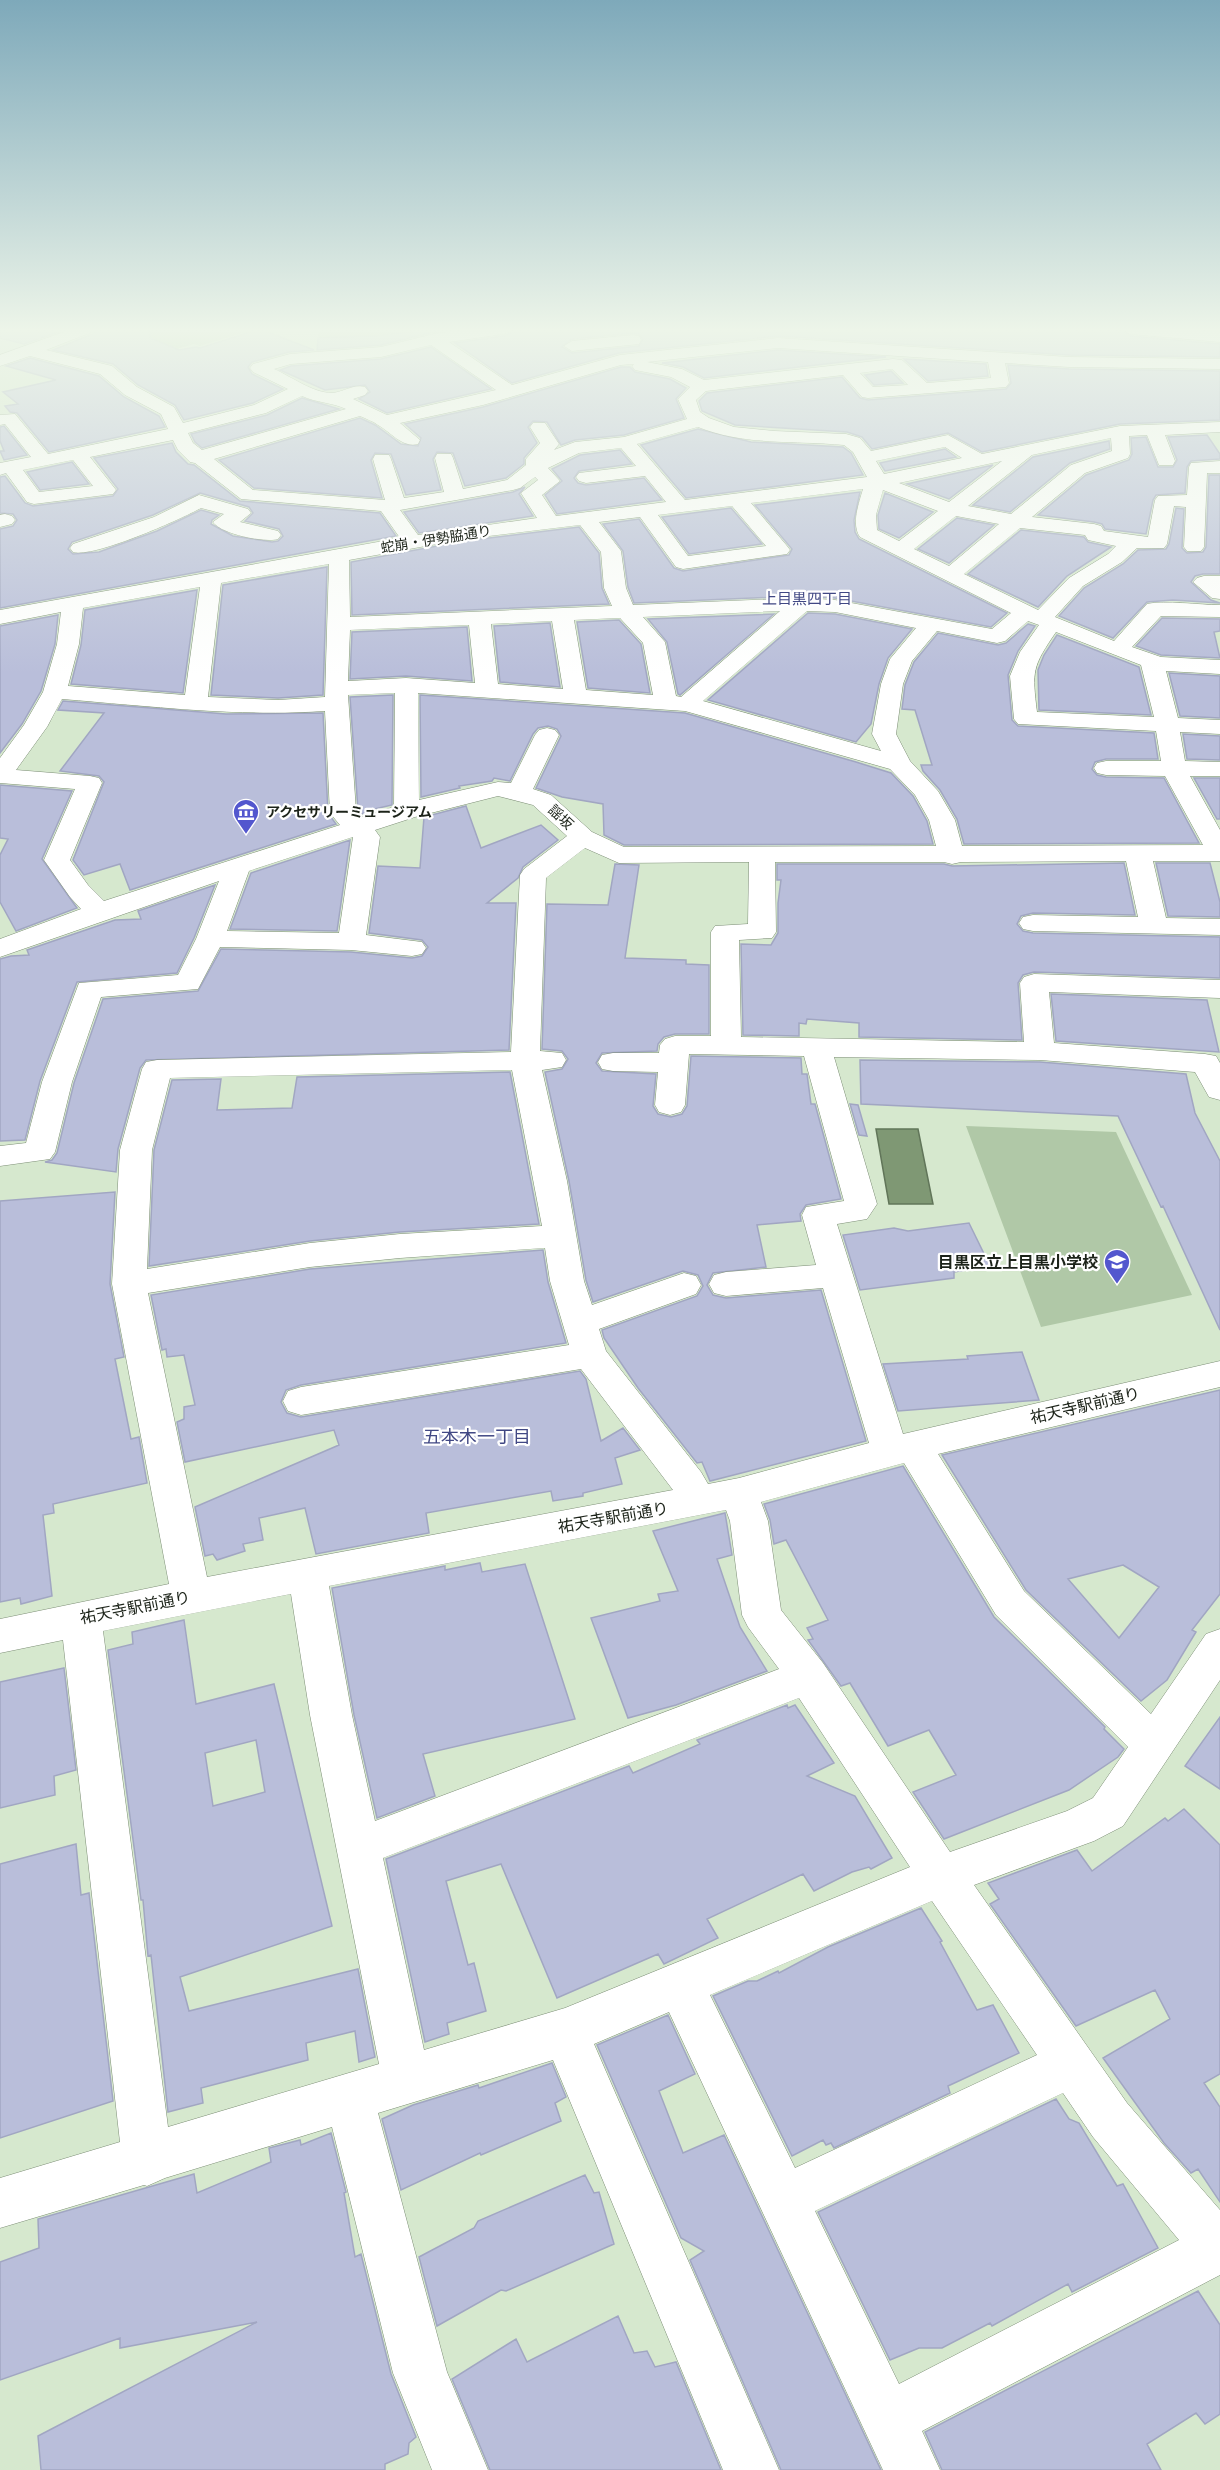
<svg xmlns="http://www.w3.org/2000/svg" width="1220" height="2470" viewBox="0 0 1220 2470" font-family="'Golos Text','Noto Sans JP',sans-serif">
  <rect width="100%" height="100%" fill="#d6e8ce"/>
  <path fill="#b0c8a7" d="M114,329h131l-8,2 5,2 -42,13 -6,-2 -32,9 -19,-13z
    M319,329h112l-56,7 -57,2z
    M966,1126l150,6 76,163 -151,32z"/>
  <path fill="#7f9874" stroke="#617559" stroke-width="1.5" d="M876,1129h42l15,75h-44z"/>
  <path fill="#b9beda" stroke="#a1a6c2" stroke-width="1.5" fill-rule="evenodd" d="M0,329h67l-43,15 -24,-6z
    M96,329h53l1,9 29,12 17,-3 4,1 60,-19 54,21 -25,2 -37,10 -4,5 4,7 31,15 -30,14 -69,17 -9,-15 -37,-20 -25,-21 -60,-14 40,-16z
    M436,329h22l-25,3 -52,13 -64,5 1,-12 57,-2z
    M513,329h607l10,7 90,8v13l-151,-2 -291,-19 -159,17 -107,30 -57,-40 49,-7 7,-3zM633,333l6,1 4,5 -4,7 -67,7 -10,-6 10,-8z
    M431,347l60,42 -104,24 -28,-14 11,-7 -5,-7 -40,5 -45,-20 11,-4 90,-7z
    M778,350l108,7 -182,21 -21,-11 -21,-4z
    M30,358l69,18 25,21 35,19 6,11 -116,25 -32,-39 -7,-1 -5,-6 13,-2 -15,-12 53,-12 -50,-14z
    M904,359l82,5 2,12 -60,5z
    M1008,365l61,4 151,2v49l-100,4 -138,28 -34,-19 -76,16 -10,-12 -15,-5 -112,-7 -33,-14 -3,-10 8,-8 135,-16 18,21 8,2 138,-11 5,-6z
    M621,367h9l5,5 35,7 16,9 -10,11 8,19 -60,17 -49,5 -14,5 -14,-23 -14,-1 -5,6 9,16 -13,15v6l-18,14 -41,8 -12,-33 -16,-1 -4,7 8,31 -35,5 -15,-41 -16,-1 -4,7 11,38 -128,-10 -35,-28 141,-42 15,7 26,19 17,2 3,-8 -16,-14 78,-17z
    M891,371l12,12 -29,2 -9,-10z
    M302,398l37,11 -137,39 -7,-6 -4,-8 76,-19z
    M4,426l23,29 -23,5 -4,-9h4l-4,-10v-14z
    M698,429l53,13 92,5 8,6 12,22 -177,23 -45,-53z
    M1207,435l13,19v5l-29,2 -4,6 -2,26 -29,2 -3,5 -7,34 -41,-5 -3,-5 -8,-2 -56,-7 48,-40 43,-15 3,-6 -1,-16 15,-1 12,30h15l4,-7 -9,-23z
    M1109,441l1,8 -40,14 -60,49 -37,-7 60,-48z
    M172,443l4,9 12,12 6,1 46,36 140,12 16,23 -396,72v-79l13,-3 4,-6 -4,-6 -13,-1v-36l5,-1 20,27 8,3 80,-10 5,-7 -24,-31zM200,493l49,14 4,6 -8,8 34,8 4,7 -5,5 -6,1 -39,-6 -22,-12 1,-4 7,-5 -18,-5 -44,21 -58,21 -26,2 -5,-5 4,-7 81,-27z
    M945,449l11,8 -71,14 -5,-8z
    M620,450l12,14 -53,7 -5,7 4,5 8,2 58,-7 18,22 -105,14 -12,-19 17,-14 -10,-12 28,-14z
    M72,462l17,22 -49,6 -13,-18z
    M993,465l-44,34 -42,-15z
    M1209,475h11v99h-17l-8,2 -4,6 20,18 9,3 -47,-3 -26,2 -34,36 -54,-22 25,-28 39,-24 15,-14 28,-1 3,-5 7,-36 8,1 -2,39 5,5 16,-1 3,-5z
    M525,487l-6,7 14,22 -114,17 -15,-21 109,-20z
    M860,492l-6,28 1,12 4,7 148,74 -16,14 -156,-29 -33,-2 -168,7 -6,-16 -5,-36 -20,-27 36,-5 35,49 9,3 106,-16 3,-6 -37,-44z
    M885,493l48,19 -34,26 -20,-9 -1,-14z
    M731,508l31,36 -73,10 -27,-37z
    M957,518l37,7 -45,38 -31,-14z
    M579,527l20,26 3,35 7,16 -257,11 -1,-53 113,-21z
    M1021,530l63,7 4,5 23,5 -44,29 -29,31 -70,-33z
    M327,567l-4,128 -45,3 -67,-3 12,-110z
    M197,590l-14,103 -112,-9 10,-39 4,-35z
    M808,613l27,1 77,15 -24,29 -9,26 -8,40 -15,18 -148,-42z
    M774,614l-94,81 -2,-1 -11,-52 -19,-23z
    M58,615l-3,29 -14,47 -19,33 -22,29v-127z
    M1162,618l58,1v12l-6,1 6,26 -59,-3 -25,-9z
    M619,620l22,24 9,49 -62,-5 -11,-66z
    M550,623l10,64 -60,-5 -6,-56z
    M1028,624l7,2 -17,25 -10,24 4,45 6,6 136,7 4,26h-52l-11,3 -3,7 5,6 9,2 58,1 35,65 -235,1 -7,-25 -17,-29 -17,-19 -2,-6h11l-17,-55 -13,-1 3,-24 9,-23 24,-29 60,12 8,-2z
    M467,627l5,54 -66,-5 -56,3 2,-47z
    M1057,635l82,32 12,48 -112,-5 -1,-40 6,-15z
    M1169,673l51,3v42l-40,-2z
    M393,695l-1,110 -26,6 -3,3 -5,-4 -8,-113z
    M420,695l265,18 171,49 35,11 22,23 14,25 6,23 -309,1 -20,-10 -1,-31 -41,-7 -26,-9 25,-52 -4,-7 -9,-3 -10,2 -5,6 -23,47 -16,-3 -2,3 -33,5 1,2 -39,9z
    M63,701l163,13 97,-1 5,100 8,11 -206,66 -10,-26 -36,11 -11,-15 31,-78 -5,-6 -39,-5 44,-58 -46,-3z
    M1183,734l37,2v24l-33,-1z
    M1194,778h26v41h-3z
    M0,785l72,6 -30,68 35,49 -61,23 -16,-29v-47l8,-16 -8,-1z
    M466,806l15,42 60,-23 17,15 -35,27 -5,11 -31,25h29l-7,147 -363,10 -6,8 -22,81 -2,23 -71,-10 7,-2 5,-7 17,-70 29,-84 95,-8 23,-42 130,3 61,6 10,-2 6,-9 -6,-7 -53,-7 9,-67 42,2 4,-51z
    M350,840l-13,91 -107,-2 21,-56z
    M1124,863l11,52 -102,-2 -12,3 -4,8 6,7 10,2 187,4v41l-186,-6 -11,3 -5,8 4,57 -163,-3v-14l-52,-4 -1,5 -7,-1v13l-56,-1 -2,-91 30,1 7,-12v-30l3,-23h-4v-16h167l8,2z
    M1156,863h54l10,39v15l-52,-1z
    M615,864l24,1 -14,93 61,2v4l23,1v69h-34l-11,3 -6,7 -1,7 -55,2 -6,10 6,8 54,3 -3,32 5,8 13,3 11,-3 5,-8 4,-50 110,2 1,16h5l4,30h4l26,95 -35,6 -6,9 1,7 -44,4 9,42 -53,6 -6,12 6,10 13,3 95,-8 45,151 -156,40 -8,-19 -5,1 -59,-75 -34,-50 -2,-8 95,-34 6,-10 -5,-11 -15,-4 -90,31 -7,-22 -17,-99 -24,-109 17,-3 6,-10 -6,-8 -20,-2 5,-145 61,1z
    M215,885l-21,53 -17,35 -100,9 -37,99 -15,59 -25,1v-182l11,-3 18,-1 -2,-5 88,-30 26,-1 -3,-8z
    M1051,994l156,6 12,52 -163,-11z
    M860,1060l180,2 146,12 9,39 25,48v169l-57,-124 -2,1 -43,-91 -257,-12z
    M510,1072l29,152 -139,8 -90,9 -161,25 5,-116 18,-70 49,-1 -4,31 75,-2 5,-31z
    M850,1104l8,1 9,31 -8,-1z
    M115,1192l-5,92 14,73 -9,2 16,80 8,-2 8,46 -94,21 1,9 -11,2 9,81 -31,8 -1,-6 -20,4v-401z
    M969,1223l21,43 -36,6v6l-94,12 -17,-55 51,-7 14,3z
    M543,1250l5,32 18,61 -265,42 -15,5 -5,12 6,11 14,4 279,-46 6,8 15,62 22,-13 17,22 -25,8 7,26 -39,9v3l-30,5 -2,-10 -125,22 3,20 -113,21 -11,-46 -46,10 4,22 -20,4 2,7 -28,9 -4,-6 -8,2 -10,-49 144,-62 -5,-15 -149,32 -8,-40 7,-3v-12l11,-2 -11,-50 -17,2 -1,-8 -4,1 -11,-55 159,-26z
    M1022,1352l17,48 -141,11 -15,-47 85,-5 -1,-3z
    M1220,1390v204l-28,36 4,2 -29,48 -26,21 -115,-111 -84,-135zM1123,1565l36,22 -40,51 -51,-59z
    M903,1466l91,151 111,110 -1,2 20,20 -6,8 -49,33 -125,49 -31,-47 43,-17 -27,-45 -41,16 -38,-63 -9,3 -33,-46 5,-1 -6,-11 21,-8 -42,-80 -12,4 -4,-24 -6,-16z
    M725,1513l7,42 -15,4 23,68 27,44 -91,34 -48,13 -37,-100 69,-17 -2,-7 20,-3 -25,-60z
    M480,1563l2,9 43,-8 50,155 -152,35 12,42 -58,22 -23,-103 -22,-127 113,-22v4z
    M184,1620l12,84 78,-20 58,242 -152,51 9,34 169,-42 17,88 -16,5 -4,-31 -49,12 2,17 -107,28 2,15 -35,9 -17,-157 -3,1 -5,-56h-2l-33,-250 25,-6 -1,-12zM256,1740l9,52 -52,14 -8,-53z
    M64,1668l12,102 -22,6 1,19 -55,13v-126z
    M787,1705l1,3 7,-3 39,58 -27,13 48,20 37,62 -21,11 -2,-2 -17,5 -38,19 -11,-17 -96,45 11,19 -54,26 -6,-10 -101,44 -56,-134 -55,17 22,84 6,-2 12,48 -39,12 2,11 -24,8 -39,-183 243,-93 4,7 67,-29 -3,-4z
    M1220,1717v72l-35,-23z
    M1184,1809l36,36v229l-16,9 16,24v95l-22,-33 -7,4 -27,-30 -61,-85 67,-39 -15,-29 -79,36 -86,-122 9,-5 -11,-16 89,-33 15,21 73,-53 3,3z
    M76,1844l5,51 8,-2 24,208 -113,37v-274z
    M921,1908l21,33 -2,1 37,68 16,-5 26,48 -71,33 2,7 -116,55 -3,-5 -5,2 -3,-5 -31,16 -79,-160 35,-15h9l21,-10 1,2 49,-26z
    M668,2015l27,59 -36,17 24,62 41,-18 157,335h-100l-91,-210 14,-9 -23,-13 -84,-193z
    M552,2063l14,34 -11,6 6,18 -80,34 -1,-2 -79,37 -19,-71 31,-14 65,-20 1,3z
    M1056,2099l13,20 10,4 38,63 6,-2 35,64 -86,44 -4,-8 -76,42 -2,-3 -48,25h-23l-29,12 -72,-148z
    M331,2133l15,59 -2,1 11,64 6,-3 30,120 25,63 -7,6 -1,11 -23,10v6h-344l-3,-34 219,-114 -137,26v-10l-120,42v-118l39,-14 -1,-29 156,-45 3,19 74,-31 -2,-14 31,-8 1,5z
    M585,2175l9,18 5,-1 15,52 -108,47 -5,-1 -64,36 -18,-69 55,-29 4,-7z
    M1198,2291l22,34v89l-15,10 -9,-11 -49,31 14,26h-219l-17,-38z
    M618,2316l16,37 13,-2 8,16 21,-5 45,108h-231l-38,-91 64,-40 11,23z"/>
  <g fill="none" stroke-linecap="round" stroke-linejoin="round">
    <g stroke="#7d8e76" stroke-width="1">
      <path id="minor" d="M72,329h22l-2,3 -46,18 66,16 25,21 37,20 9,16 71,-18 34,-16 -35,-17 -3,-4 3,-4 37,-10 91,-7 53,-13 38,-5h39l-2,3 -6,2 -54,8 63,43 108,-30 158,-17 291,19 151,2v10l-151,-2 -64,-4 4,20 -3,4 -138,11 -6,-1 -19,-22 -137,16 -10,9 4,12 9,6 25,9 40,4 72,3 14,4 11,13 77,-16 34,19 138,-28 100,-4v10l-55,3 10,26 -2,4h-14l-12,-30 -18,1 1,18 -2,4 -43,15 -53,44 62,7 7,2 3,5 44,6 7,-37 3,-4 29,-1 2,-28 2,-4 29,-2v12h-13l-3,74 -3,4h-14l-3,-4 2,-40 -12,-1 -7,38 -3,4h-27l-15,14 -39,24 -28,31 59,24 33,-37c18,-4 53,1 73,1v12l-59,-1 -29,31 29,10 59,3v14l-54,-3 12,47 42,2v14l-40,-2 5,29 35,1v14h-30l30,54v31h-67l13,57 54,1v16l-187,-4 -10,-2 -4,-6 4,-6 10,-2 105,2 -12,-56 -165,1 -9,2 -8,-2h-169l1,70 -4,6 -33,2 2,97 283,5 -4,-59 4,-6 10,-3 186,6v18l-171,-6 5,51 151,11 11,2 4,7v37l-11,-3 -14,-25 -155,-12 -206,-3 43,147 -10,15 -30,5 66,210 317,-73v26l-282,67 86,137 127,123 55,-80 14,-5v51l-97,146 -29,15 -120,44 153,218 93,107v65l-298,156 18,39h-57l-214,-458 -75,32 185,426h-56l-170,-410 -175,53 69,259 41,98h-56l-39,-97 -61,-246 -167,51 -18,8 -3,-1 -144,43v-50l120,-36 -57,-502 -63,13v-34l169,-35 -57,-300 8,-134 22,-81 4,-7 11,-2 354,-8 9,-177 4,-6 43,-33 -34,-31 -35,-9 -83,21 -40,13 5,7 -14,98 56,7 4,6 -4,6 -10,2 -61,-6 -131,-3 -22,42 -97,8 -29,85 -17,70 -5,7 -50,7v-20l26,-3 16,-61 37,-99 99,-8 18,-36 23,-58 -219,76v-18l81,-30 -11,-12 -26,-37 31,-71 -75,-6v-25l24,-33 19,-33 14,-48 4,-32 -61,12v-14l400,-72 -19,-27 -140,-12 -46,-36 -5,-1 -12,-12 -5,-10 -83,17 26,33 -3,4 -79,10 -7,-2 -21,-29 -6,2v-12l31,-6 -26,-33 -5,1v-10l15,-1 33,40 120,-25 -7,-15 -36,-19 -25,-21 -70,-18 -30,10v-11zM431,345l65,45 -109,25 -34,-16 12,-4 3,-4 -3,-4c-12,-3 -21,5 -33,6 -19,0 -40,-16 -58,-24l17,-5 90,-7zM778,348l210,14 3,16 -64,5 -25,-23 -9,-1 -189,21 -22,-11 -35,-7zM634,364l-2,2 3,4 36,7 19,10 -12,12 9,20 -63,18 -49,5 -21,8 5,-6 -14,-21h-12l-3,4 10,16 -14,16v6l-19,15 -44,9 -10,-31 -2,-4h-14l-2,4 9,34 -40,6 -13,-39 -2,-4h-14l-2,4 12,41 -132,-10 -39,-31 146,-43c6,3 13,5 18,9 13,7 24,23 40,19l2,-4 -20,-17 83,-18 138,-40zM892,369l16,16 -35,2 -13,-14zM302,396c15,7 29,6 44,13l-144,41 -9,-7 -5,-10 78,-20zM698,427c47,19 96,13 146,18l9,7 14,25 -182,23 -48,-56zM1111,438l1,13 -41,14 -60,49 -43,-8 64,-51zM945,447l17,11 -78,16 -8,-13zM621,448l15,18 -57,7 -3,4 3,4 7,2 59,-7 21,26 -110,14 -14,-21 18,-14 -12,-13 31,-15zM73,460l20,26 -54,6 -16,-22zM1002,461l-53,41 -50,-19zM535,477l3,3 -17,13 16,25 -119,17 -18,-25 113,-20 7,-2zM863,489c-4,14 -12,35 -3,48l151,76 -19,16 -157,-29 -33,-2 -169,7 -7,-17 -5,-37 -22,-29 41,-5 36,50 7,2 104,-15 3,-4 -3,-4 -36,-43zM883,490l55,21 -39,30 -22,-11 -1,-15zM732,506l34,40 -78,10 -30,-41zM956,516l43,8 -50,42 -35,-17zM580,525l21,27 3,36 8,18 -262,11 -1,-57 115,-21zM1020,528l65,7 3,5 28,6 -8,8 -39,24 -31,32 -74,-36zM329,564l-4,133 -47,3 -70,-3 13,-114zM200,587l-15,108 -117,-9 11,-42 4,-36zM780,611l-99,86 -5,-1 -11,-54 -22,-25zM807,611l28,1 81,16 -26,31 -9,25 -9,50 9,17 -178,-50zM620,618l23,25 10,52 -67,-5 -12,-70zM552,621l11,68 -65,-5 -7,-60zM1028,621l11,4 -19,27 -10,24 4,43 4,5 138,7 5,30h-55l-9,2 -3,5 3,5 9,2 59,1 38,69 -241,1 -7,-26 -17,-29 -28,-30 -14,-27 7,-50 9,-23 25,-30 60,12 8,-2zM469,625l6,58 -69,-5 -58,3 2,-51zM1056,632l85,33 13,52 -117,-5c-5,-41 -5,-45 19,-80zM395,693l-1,114 -32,10 -6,-6 -8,-116zM418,693l267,18 205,58 25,26 14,25 7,26 -312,1 -32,-15 -41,-37 -18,-6 26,-54 -4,-5 -8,-2 -8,2 -4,5 -24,48 -13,-1 -79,18zM62,699c88,7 175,18 263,12l5,102 10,12 -236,76 -16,-16 -18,-25 32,-77 -3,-5 -9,-2 -74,-6 31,-43zM353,837l-14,96 -112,-2 22,-60zM585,848l34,15 130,-1 -1,62 -33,2 -4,6v104h-36l-10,3 -5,6 -1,8h-46l-11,2 -4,7 4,7 11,2 45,1 -3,33 4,7 11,3 11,-3 4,-7 4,-51 115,2 40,145 -38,6 -4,8 14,50 -90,7 -12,3 -5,9 5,9 12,3 97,-8 46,155 -130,35 -31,6 -7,-12 -95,-121 -7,-22 97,-35 5,-9 -5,-9 -12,-3 -92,32 -8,-24 -17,-100 -25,-111 20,-3 4,-7 -4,-7 -22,-2 6,-173zM512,1070l30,156 -142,8 -90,9 -163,26 5,-119 18,-72zM545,1248l5,33 19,64 -268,42 -13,4 -5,10 5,10 13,4 280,-46 92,121 -466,87 -59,-284 162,-26 90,-9zM904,1463l92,152 132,132 -35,51 -26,13 -117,41 -127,-189 -42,-53 -13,-89 -7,-19zM726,1510l4,11 12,94 6,12 31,42 -404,152 -23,-106 -23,-129zM291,1594l19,121 69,349 -211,63 -65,-496zM799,1698l111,169 -345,141 -141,42 -41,-192zM932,1901l105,154 -242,113 -85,-173zM1063,2093l30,44 86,103 -280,144 -84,-173z
        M1122,329h58l40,3v10l-90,-8z
        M633,335l6,1 2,4 -2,4 -67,7 -8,-5 8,-5z
        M199,495l49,14 3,4 -11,9 38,9 3,4 -3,4c-13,4 -57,-5 -65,-17l11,-8 -23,-6c-22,12 -107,50 -128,44l-3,-4 3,-4 81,-27z
        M5,514l7,2 3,4 -3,4 -12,3v-12z
        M1204,576h16v23l-8,-1 -19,-16 4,-4z"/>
    </g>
    <use href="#minor" fill="#fff" fill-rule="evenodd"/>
  </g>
  <linearGradient id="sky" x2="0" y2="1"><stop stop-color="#7ea9ba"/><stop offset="0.49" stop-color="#edf5e9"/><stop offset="1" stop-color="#edf5e9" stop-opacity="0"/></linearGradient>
  <rect width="1220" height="674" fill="url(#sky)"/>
  <defs>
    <g id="museum-pin" transform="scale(1.35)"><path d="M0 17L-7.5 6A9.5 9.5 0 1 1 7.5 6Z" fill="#5357ce" stroke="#fff"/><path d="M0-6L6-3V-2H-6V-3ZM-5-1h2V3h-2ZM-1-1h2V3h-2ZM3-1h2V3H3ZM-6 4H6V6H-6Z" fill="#fff"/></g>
    <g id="school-pin" transform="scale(1.35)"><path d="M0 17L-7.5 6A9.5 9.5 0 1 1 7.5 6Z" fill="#5357ce" stroke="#fff"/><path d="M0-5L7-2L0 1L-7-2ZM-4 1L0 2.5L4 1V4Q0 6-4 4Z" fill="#fff"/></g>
  </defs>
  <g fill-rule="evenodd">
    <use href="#museum-pin" x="246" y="812"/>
    <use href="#school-pin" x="1117" y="1262"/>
  </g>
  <g text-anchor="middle" stroke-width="4.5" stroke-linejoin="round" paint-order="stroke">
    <g font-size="14" fill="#1c2319" stroke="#fff">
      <text transform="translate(436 539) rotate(-9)" y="5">蛇崩・伊勢脇通り</text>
      <text transform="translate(561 817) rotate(43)" y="5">謡坂</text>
    </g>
    <g font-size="14" font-weight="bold" fill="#1c2319" stroke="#fff" text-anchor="start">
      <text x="266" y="817">アクセサリーミュージアム</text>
    </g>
    <g font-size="15" fill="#414884" stroke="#fff">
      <text x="807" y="604">上目黒四丁目</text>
    </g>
    <g font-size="16" font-weight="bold" fill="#1c2319" stroke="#fff" text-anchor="end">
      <text x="1098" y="1268">目黒区立上目黒小学校</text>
    </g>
    <g font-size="16" fill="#1c2319" stroke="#fff">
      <text transform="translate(1085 1405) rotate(-13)" y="6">祐天寺駅前通り</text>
      <text transform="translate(613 1517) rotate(-10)" y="6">祐天寺駅前通り</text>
      <text transform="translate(135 1607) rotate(-11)" y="6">祐天寺駅前通り</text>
    </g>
    <g font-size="18" fill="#414884" stroke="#fff">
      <text x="477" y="1443">五本木一丁目</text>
    </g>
  </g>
</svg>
